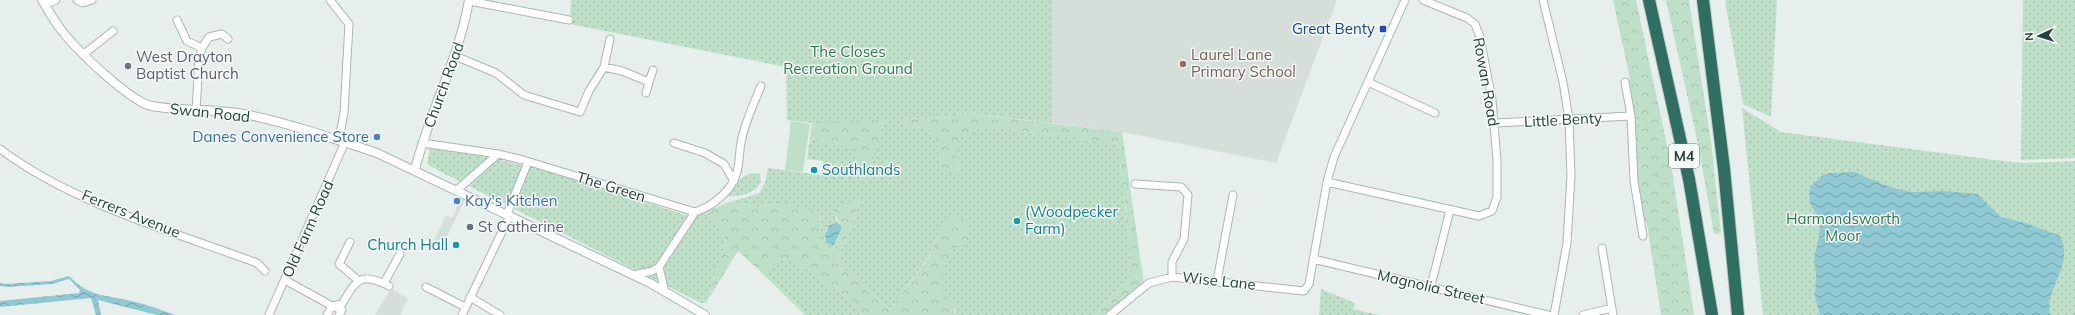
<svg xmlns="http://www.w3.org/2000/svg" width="2075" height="315" viewBox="0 0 2075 315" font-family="Mulish,sans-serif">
  <defs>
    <pattern id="grass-dots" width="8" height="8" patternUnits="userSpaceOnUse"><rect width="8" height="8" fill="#bfe0c8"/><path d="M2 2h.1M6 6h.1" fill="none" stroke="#a4c1ad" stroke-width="1.8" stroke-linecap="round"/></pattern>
    <pattern id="forest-crowns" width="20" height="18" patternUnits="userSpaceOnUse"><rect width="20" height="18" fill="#bfe0c8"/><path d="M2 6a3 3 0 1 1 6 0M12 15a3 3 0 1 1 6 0" fill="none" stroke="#a4c1ad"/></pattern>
    <pattern id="water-waves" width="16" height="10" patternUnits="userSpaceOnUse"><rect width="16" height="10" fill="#8ec9d4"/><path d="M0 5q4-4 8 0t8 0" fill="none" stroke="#74a5ad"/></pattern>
  </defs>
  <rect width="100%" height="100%" fill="#e6efeb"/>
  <path fill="#d4dfda" d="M1052,0h285l-61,163 -154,-31 -70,-9z
    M461,199l4,1 -19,38 -3,-1 -3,4 -6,-1 12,-25 6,3z
    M391,288l17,11 -7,14 2,2h-28z"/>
  <path fill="url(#grass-dots)" fill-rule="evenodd" d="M571,0h481v123l-92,-11 -4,5 -56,2 3,6 27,4 7,11 5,29 18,4 -4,-28 2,-6 14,-9c9,1 12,-3 20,-2 42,4 84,11 126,16l13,114 -4,20 -32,37h-141l2,-5c-4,-3 -9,-7 -12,-11 -10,-15 3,-37 9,-51l-13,-17 -12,27 -38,51 -44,-38 -8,-11 20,-52 1,-8 -24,18 6,8 -4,-3 -8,2c-5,6 -2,12 0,19l5,2 -1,7 -11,-7 -2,-15 1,-12 -44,-16 -18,4 -29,-5 29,-9 6,-10 3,-15 53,7 2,-14 -16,-2 5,-36 -25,-3 -1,-53 -216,-43zM885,119l-21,66 -4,-10 -3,-25 -6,-5 -24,1z
    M1725,0h52l-6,117 -28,-13z
    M2023,0h52v158l-54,2z
    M1628,82l11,30 12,50 -18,-35z
    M1742,108l39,24 222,29 21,2 51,-2v154h-312z
    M430,149c89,8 174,41 259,67l20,-6 17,31 -20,62h-5l-256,-129 -18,-10z
    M754,173l6,1 1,8 -5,7 -12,6 -19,2c7,-10 16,-23 29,-24z
    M789,258l20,13 19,15 24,14 10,15h-57l-42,-41 11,-10z
    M1321,289l34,14 -2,6 27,6h-61z"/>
  <path fill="url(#forest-crowns)" d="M1613,0h23l35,164 23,151h-33l-14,-91 -6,-10 -8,-87 9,4 5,16 -8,-35 -12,-32 3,-1z
    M1666,0h23l22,142 10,91 -7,1 -16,-90z
    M960,112l162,20 22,152 -38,31h-11l32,-37 4,-20 -13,-114c-42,-5 -84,-12 -126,-16 -8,-1 -11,3 -20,2l-14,9 -1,16 3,18 -1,2 -17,-6 -5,-28 -7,-12 -27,-4 -4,-6 56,-2z
    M885,119l-21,67 -4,-11 -3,-25c-12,-8 -31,2 -41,-12 -3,-3 -3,-11 -4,-15z
    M859,199l-1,9 -20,52 8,11 44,38 38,-50 12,-28 12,-15 8,1 9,7 1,16 -17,8c-8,19 -14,29 -10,50l12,6 -1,11h-92l-10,-15 -24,-14 -19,-15 -20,-13 -15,6 -11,10 -25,-23 -32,52 20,-62 -17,-31 21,-8 29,5 18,-4 21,3 20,7c5,9 2,22 4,33l11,6c1,-5 8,-19 8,-24 0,-6 -6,-11 -6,-18l15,-8z"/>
  <path fill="#bfe0c8" d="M791,121l19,3 -7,48 -18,-2z"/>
  <path fill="url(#water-waves)" d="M1854,172l36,15 21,5 34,-1 32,3 24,23 28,7 31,12c15,29 -16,52 -10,79h-230l-5,-18 1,-22 -2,-16 5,-22 1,-15 -10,-19 -1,-10 2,-7 11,-10 7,-3z
    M837,223l4,3v4l-7,16 -7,-3 -2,-7 4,-11z
    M69,276c22,22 34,18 62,25 15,3 30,9 45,14h-19l-59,-15 3,15h-5l-5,-17 -91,9v-6l79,-8 1,-3 -11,-11 -17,5 -45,3 -7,-1v-3l6,1 45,-3z"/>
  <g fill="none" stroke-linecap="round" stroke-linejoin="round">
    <g stroke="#a8b8b2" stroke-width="9">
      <path id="minor" d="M77,0l6,3 9,-3
        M330,0l19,24 -5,88 -5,28
        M1543,0l20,82 6,37 2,57 -4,67 -13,72
        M469,1l100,19
        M45,5l11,-5
        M177,20l10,21 15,7 -3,10 -3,53
        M202,48l7,-11 13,-3 6,5
        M84,54l29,-23
        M455,56l41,17 28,22 56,17 9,-21 15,-24 18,4 27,11 -3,11
        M604,67l6,-28
        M649,82l4,-12
        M1368,82l67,31
        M1631,116l3,65 9,55
        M1495,123l136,-7 -6,-34
        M422,143l76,11 25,6 172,52
        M674,143l31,10 19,11 10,17
        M0,149c72,54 173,83 257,114l8,8
        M1327,182l152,34 13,-5 5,-14v-36l-5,-61 -12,-63 -5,-13 -8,-6 -44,-18
        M1135,184l46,3 7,8 -4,44 -12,23v15
        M457,190l41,-36
        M507,214l21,-52
        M350,242l-11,22 20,17
        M1602,248l11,67
        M1313,259l235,56
        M659,267l6,25
        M633,275l19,-4 7,-4 36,-55c18,-6 37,-21 42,-40 3,-11 2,-23 5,-34 4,-18 12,-35 19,-52
        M285,280l47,26 10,-2c14,-24 19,-33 47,-18
        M1217,281l16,-86
        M384,283l16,-29
        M1431,286l19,-76
        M426,287l39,20
        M470,297l30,18
        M269,315l76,-173
        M327,315l5,-9 10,4 -3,5
        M462,315l48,-100
        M1110,315l39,-32 23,-6 132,14 5,-7 18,-102 7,-25 71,-157
        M1583,315l29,-7"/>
    </g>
    <g stroke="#a8b8b2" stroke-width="10">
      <path id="tertiary" d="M42,0c6,10 12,21 20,31 14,18 68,71 90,75 32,6 65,2 97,9 43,9 86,24 128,38l273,130 55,32
        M415,170c14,-58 44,-111 54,-170"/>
    </g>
    <g stroke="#c2cac8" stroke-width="14">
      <path id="motorway" d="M1649,0l40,179 23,136
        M1703,0l21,169 14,146"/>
    </g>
    <use href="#minor" stroke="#fff" stroke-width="7"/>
    <use href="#tertiary" stroke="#fff" stroke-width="8"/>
    <use href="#motorway" stroke="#2f6f62" stroke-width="12"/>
  </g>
  <rect fill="#1a4fb4" stroke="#f7fbf9" stroke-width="1.5" x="1379" y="25" width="8" height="8" rx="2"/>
  <circle fill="#8d6e63" stroke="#f7fbf9" stroke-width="1.5" cx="1183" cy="64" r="4"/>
  <g fill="#6b7280" stroke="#f7fbf9" stroke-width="1.5">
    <circle cx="128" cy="66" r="4"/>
    <circle cx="470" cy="227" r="4"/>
  </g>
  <g fill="#3f7fe0" stroke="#f7fbf9" stroke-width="1.5">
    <circle cx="377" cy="137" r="4"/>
    <circle cx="457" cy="201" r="4"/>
  </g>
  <g fill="#0f9aa8" stroke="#f7fbf9" stroke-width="1.5">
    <circle cx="814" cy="170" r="4"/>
    <circle cx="1017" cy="221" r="4"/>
    <circle cx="456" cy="245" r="4"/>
  </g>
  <g text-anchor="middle" stroke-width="3" stroke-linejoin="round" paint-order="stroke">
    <rect fill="#f7fbf9" stroke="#637a73" stroke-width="1" x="1669" y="144" width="30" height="24" rx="3"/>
    <g font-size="14" font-weight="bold" fill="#24423a">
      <text x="1684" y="161">M4</text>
    </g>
    <g font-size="15" fill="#164399" stroke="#f7fbf9" text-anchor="end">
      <text x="1375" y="34">Great Benty</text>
    </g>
    <g font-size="15" fill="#2d7a4b" stroke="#f7fbf9">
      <text x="848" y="57">The Closes<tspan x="848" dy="17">Recreation Ground</tspan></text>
      <text x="1843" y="224">Harmondsworth<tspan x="1843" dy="17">Moor</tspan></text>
    </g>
    <g font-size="15" fill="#785e54" stroke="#f7fbf9" text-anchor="start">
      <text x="1191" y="60">Laurel Lane<tspan x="1191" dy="17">Primary School</tspan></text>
    </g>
    <g font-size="15" fill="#5b616d" stroke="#f7fbf9" text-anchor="start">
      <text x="136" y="62">West Drayton<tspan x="136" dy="17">Baptist Church</tspan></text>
      <text x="478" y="232">St Catherine</text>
    </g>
    <g font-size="15" fill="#24423a" stroke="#f7fbf9">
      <text transform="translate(1486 82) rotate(80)" y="5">Rowan Road</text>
      <text transform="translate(444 85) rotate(-70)" y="5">Church Road</text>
      <text transform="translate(210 113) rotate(6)" y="5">Swan Road</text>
      <text transform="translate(1563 120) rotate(-3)" y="5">Little Benty</text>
      <text transform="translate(611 187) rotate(17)" y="5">The Green</text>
      <text transform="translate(131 214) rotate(22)" y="5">Ferrers Avenue</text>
      <text transform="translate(308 229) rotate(-66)" y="5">Old Farm Road</text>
      <text transform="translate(1219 281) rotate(6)" y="5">Wise Lane</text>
      <text transform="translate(1431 287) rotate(13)" y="5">Magnolia Street</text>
    </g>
    <g font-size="15" fill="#366cbe" stroke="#f7fbf9" text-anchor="end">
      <text x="369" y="142">Danes Convenience Store</text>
      <text x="465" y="206" text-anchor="start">Kay's Kitchen</text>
    </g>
    <g font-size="15" fill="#0d838f" stroke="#f7fbf9" text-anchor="start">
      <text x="822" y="175">Southlands</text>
      <text x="1025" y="217">(Woodpecker<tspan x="1025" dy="17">Farm)</tspan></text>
      <text x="448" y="250" text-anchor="end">Church Hall</text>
    </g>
  </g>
  <g transform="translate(2039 36) rotate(266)" stroke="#f7fbf9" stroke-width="3" paint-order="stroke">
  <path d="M0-3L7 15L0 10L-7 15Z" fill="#24423a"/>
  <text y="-6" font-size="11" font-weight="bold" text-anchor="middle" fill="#24423a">N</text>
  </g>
</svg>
